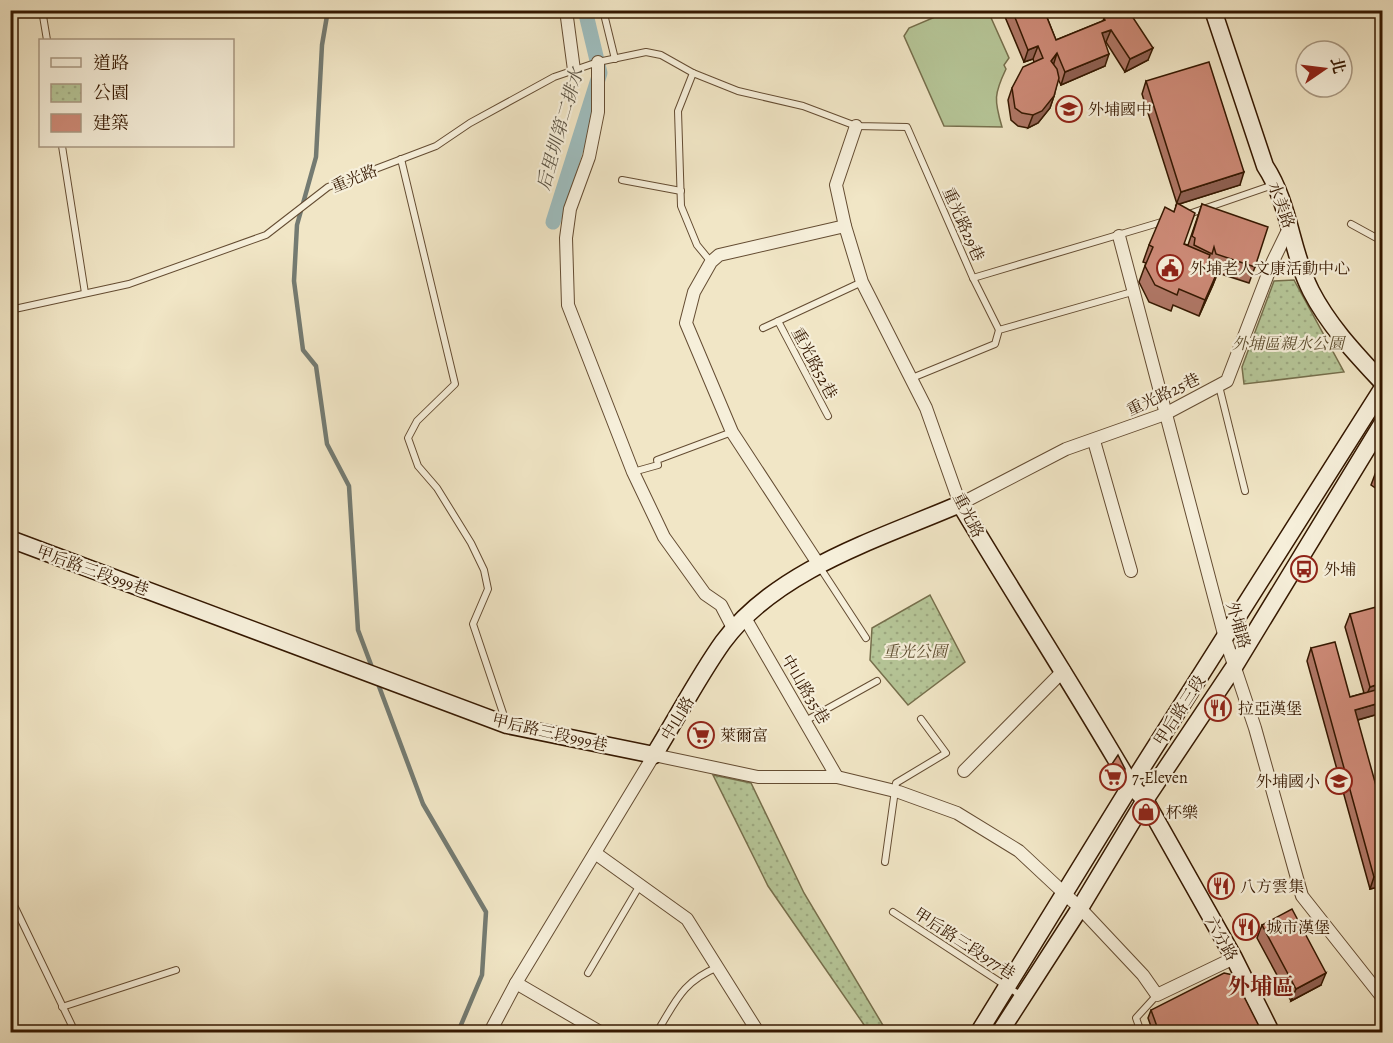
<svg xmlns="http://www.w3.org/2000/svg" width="1393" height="1043" viewBox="0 0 1393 1043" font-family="Alegreya,'Noto Serif TC',serif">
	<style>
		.green { fill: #b6c698; stroke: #766f4c; stroke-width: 1.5 }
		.park { fill: url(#park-dots); stroke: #766f4c; stroke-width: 1.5 }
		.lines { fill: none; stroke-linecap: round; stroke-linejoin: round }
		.stream { stroke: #747b72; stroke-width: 4.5 }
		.canal { stroke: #9ebdbe; stroke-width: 15 }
		.lane-casing { stroke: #644c32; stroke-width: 8 }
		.street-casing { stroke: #644c32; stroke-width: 14 }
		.secondary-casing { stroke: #351801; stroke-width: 19 }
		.lane { stroke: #f6efda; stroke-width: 6 }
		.street { stroke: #f6efda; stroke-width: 12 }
		.secondary { stroke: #f6efda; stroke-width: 16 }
		.wall { fill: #b07766; stroke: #351801; stroke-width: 1.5 }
		.shaded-wall { fill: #906153; stroke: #351801; stroke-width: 1.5 }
		.building { fill: #cd8a77; stroke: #351801; stroke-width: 1.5 }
		.labels { text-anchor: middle; stroke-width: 4.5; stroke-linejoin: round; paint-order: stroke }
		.poi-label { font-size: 16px; fill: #351801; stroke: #f6efda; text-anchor: start }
		.street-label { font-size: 16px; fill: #351801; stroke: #f6efda }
		.park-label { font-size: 16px; font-style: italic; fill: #5c4c2e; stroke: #f6efda }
		.water-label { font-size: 18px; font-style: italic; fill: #5a5243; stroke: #f6efda }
		.district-label { font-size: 22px; font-weight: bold; fill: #7a1f14; stroke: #f6efda }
	</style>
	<defs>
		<pattern id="park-dots" width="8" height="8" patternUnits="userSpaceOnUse" patternTransform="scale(1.5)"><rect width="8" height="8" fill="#b6c698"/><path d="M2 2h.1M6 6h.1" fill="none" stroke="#9da981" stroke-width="1.8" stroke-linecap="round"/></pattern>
	</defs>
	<rect width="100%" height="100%" fill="#f1e6c6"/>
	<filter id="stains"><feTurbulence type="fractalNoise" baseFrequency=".00333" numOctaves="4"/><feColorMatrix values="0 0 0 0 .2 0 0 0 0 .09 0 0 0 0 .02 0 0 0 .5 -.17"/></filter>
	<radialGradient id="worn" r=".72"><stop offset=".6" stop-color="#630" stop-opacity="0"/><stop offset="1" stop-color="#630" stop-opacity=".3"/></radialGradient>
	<path class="green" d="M949,11H988L1009,58L1004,65L1006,69C994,94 994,100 1002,127L944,126L904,36L909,28Z"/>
	<g class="park">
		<polygon points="1294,280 1344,372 1244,384 1242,367 1274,281"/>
		<polygon points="930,595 965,662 908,705 870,660 872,628"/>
		<polygon points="713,775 751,783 804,893 887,1032 869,1032 768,886"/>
	</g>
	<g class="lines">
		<g class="stream">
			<polyline points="328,10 322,45 316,157 297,225 294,281 303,350 316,366 327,444 349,486 358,630 373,670"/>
			<polyline points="377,681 423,804 486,912 482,975 458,1032"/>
		</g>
		<polyline class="canal" points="553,222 600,73 585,10"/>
		<defs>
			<g id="lane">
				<polyline points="42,10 47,40"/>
				<polyline points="603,10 615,59"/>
				<polyline points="693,73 678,111 681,206 697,245 711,262"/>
				<polyline points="62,146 85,293"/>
				<polyline points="401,159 455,384 417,421 408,438 418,466 437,488 471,543 484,570 488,589 473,624 506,722"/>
				<polyline points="622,180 681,191"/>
				<polyline points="1186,215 1273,185"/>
				<polyline points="1351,224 1382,241"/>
				<polyline points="973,278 1165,221"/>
				<polyline points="10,310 129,284 266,235 328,187 436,146 470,123 554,77 598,62 646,52 661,55 693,73 738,91 803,106 856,126 907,127 973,278 999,330"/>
				<polyline points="778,321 828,416"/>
				<polyline points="763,328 862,282"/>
				<polyline points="912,378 995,344 999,330 1132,292"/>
				<polyline points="1219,386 1245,491"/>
				<polyline points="633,472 658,465 657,460 732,432"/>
				<polyline points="819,566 866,638"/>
				<polyline points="807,720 877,681"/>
				<polyline points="885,862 896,783 946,753 921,719"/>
				<polyline points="10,897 75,1032"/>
				<polyline points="893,912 1023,997"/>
				<polyline points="588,973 640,885"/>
				<polyline points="62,1007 176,970"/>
				<path d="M657,1032C676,1001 682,982 718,967"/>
				<polyline points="1141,1032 1136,1018 1157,995"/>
			</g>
			<g id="street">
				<polyline points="566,10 574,70"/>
				<polyline points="598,62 598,112 589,157 570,209 566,238 568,305 633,472 664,537 705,594 721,605 734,630"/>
				<polyline points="856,126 836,185 845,226 862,282 926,408 960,504 1066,449 1165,414 1227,381 1273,261 1290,226"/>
				<polyline points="1119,236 1225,638 1255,728 1302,896 1382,997"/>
				<polyline points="1094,441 1131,571"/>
				<polyline points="819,565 732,432 686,323 694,292 711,262 719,255 845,226"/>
				<polyline points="745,618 837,777"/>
				<polyline points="964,771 1064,670"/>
				<polyline points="595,853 687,919 758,1032"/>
				<polyline points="516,983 600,1032"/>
				<polyline points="490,1032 516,983 654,755 758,777 837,777 899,792 957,813 1019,851 1080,908 1143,975 1157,995 1234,958"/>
			</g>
			<g id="secondary">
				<path d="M1213,10L1265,166C1290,204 1291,252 1311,291C1329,326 1356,354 1382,382"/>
				<path d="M10,539L507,725L654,755C677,718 698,677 723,642C777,569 879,539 960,504C1016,598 1076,690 1131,785L1145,800L1234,958L1271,1032"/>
				<polyline points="979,1032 1131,785 1382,389"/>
				<polyline points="1000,1032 1080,908 1145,800 1234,667 1382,424"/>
			</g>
		</defs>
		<use href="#lane" class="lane-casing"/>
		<use href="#street" class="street-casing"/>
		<use href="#secondary" class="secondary-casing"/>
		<use href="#lane" class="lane"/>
		<use href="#street" class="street"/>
		<use href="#secondary" class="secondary"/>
	</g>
	<g class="wall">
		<polygon points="999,10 1044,10 1056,40 1103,21 1104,18 1148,60 1125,72 1106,42 1105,43 1105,66 1061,85 1058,79 1054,96 1050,108 1038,123 1028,128 1018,126 1011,120 1008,100 1012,88 1034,62 1033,59 1024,62 1005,17"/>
		<polygon points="1146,81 1240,185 1179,204 1184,244 1188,245 1202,204 1255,267 1249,283 1218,273 1199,316 1173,305 1171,311 1149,302 1139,282 1146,263 1143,262 1149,245 1174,212 1177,204 1142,94"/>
		<polygon points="1383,461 1383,493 1371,485 1377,469"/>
		<polygon points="1350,614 1383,616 1383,716 1382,713 1358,720 1383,886 1370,889 1307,661 1311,648 1350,697 1364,693 1345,627"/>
		<polygon points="1110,767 1124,777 1119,789 1105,780"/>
		<polygon points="1382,900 1383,900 1383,931 1377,912"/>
		<polygon points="1262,925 1321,985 1291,1001 1257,938"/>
		<polygon points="1151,1010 1262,1032 1153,1032 1148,1018"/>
	</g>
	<g class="shaded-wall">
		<polygon points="1111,30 1106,42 1097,45 1102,33"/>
		<polygon points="1038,46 1033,59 1024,62 1028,50"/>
		<polygon points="1153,48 1148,60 1125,72 1130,59"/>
		<polygon points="1057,53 1053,66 1051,61"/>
		<polygon points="1109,54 1105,66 1061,85 1065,72"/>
		<polygon points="1054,96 1050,108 1038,123 1028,128 1033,115"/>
		<polygon points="1244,172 1240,185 1176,205 1181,192"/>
		<polygon points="1219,268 1213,285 1199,316 1205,300"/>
		<polygon points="1382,683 1377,696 1365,699 1370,687"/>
		<polygon points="1383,702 1382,713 1350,722 1355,710"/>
		<polygon points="1383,875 1383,886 1370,889 1374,877"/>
		<polygon points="1326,973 1321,985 1291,1001 1296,989"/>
	</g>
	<g class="building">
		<polygon points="1012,10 1044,10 1056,40 1105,20 1104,18 1116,10 1128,10 1153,48 1130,59 1111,30 1102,33 1109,54 1065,72 1057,53 1051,61 1057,69 1059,78 1054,96 1042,111 1033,115 1022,113 1015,108 1012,88 1023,67 1043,58 1038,46 1028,50"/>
		<polygon points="1209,62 1244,172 1181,192 1146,81"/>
		<polygon points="1177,203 1195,213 1184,244 1210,255 1207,263 1219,268 1205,300 1179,289 1177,295 1155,285 1145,266 1153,247 1149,245 1165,207 1174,212"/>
		<polygon points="1202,204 1268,227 1255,267 1216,254 1214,247 1212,254 1194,245 1195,238 1192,236"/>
		<polygon points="1383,461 1383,472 1377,469"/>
		<polygon points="1380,606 1383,616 1383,686 1382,683 1370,687 1350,614"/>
		<polygon points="1335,642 1350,697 1383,688 1383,702 1355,710 1380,800 1383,799 1383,875 1374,877 1311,648"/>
		<polygon points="1118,755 1125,769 1124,777 1110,767"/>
		<polygon points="1292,909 1326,973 1296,989 1262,925"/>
		<polygon points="1224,973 1233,975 1262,1032 1159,1032 1151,1010"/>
	</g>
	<defs>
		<symbol id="school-ring" viewBox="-11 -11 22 22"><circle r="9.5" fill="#f6efda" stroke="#8f2418" stroke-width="1.5"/><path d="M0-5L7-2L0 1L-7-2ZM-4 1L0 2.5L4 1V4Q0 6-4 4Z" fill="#8f2418"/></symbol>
		<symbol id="civic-ring" viewBox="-11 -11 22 22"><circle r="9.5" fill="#f6efda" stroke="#8f2418" stroke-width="1.5"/><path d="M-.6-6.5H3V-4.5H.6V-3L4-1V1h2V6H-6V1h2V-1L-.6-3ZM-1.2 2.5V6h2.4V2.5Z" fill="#8f2418"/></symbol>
		<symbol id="bus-ring" viewBox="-11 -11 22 22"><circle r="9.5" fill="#f6efda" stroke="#8f2418" stroke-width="1.5"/><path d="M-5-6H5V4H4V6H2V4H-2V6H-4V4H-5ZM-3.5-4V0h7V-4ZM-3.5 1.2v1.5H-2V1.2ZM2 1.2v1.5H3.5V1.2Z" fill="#8f2418"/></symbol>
		<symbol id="restaurant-ring" viewBox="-11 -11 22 22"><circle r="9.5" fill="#f6efda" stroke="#8f2418" stroke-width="1.5"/><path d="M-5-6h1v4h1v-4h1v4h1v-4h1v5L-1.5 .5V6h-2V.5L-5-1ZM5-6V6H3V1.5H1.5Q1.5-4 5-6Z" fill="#8f2418"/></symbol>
		<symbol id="supermarket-ring" viewBox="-11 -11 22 22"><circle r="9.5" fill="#f6efda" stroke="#8f2418" stroke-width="1.5"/><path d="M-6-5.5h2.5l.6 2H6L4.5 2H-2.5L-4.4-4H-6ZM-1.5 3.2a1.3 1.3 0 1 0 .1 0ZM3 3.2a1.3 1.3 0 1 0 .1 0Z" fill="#8f2418"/></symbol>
		<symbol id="shop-ring" viewBox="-11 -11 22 22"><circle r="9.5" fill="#f6efda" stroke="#8f2418" stroke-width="1.5"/><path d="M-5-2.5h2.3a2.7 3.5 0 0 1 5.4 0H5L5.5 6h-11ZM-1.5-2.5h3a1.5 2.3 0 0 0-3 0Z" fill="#8f2418"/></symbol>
	</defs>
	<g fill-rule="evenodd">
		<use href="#school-ring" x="1054" y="94" width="30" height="30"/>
		<use href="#civic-ring" x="1155" y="253" width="30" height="30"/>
		<use href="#bus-ring" x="1289" y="554" width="30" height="30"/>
		<use href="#restaurant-ring" x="1203" y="693" width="30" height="30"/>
		<use href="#supermarket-ring" x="686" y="720" width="30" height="30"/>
		<use href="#supermarket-ring" x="1098" y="762" width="30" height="30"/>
		<use href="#school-ring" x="1324" y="766" width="30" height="30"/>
		<use href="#shop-ring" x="1131" y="797" width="30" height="30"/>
		<use href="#restaurant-ring" x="1206" y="871" width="30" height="30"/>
		<use href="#restaurant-ring" x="1231" y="912" width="30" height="30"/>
	</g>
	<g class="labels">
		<g class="poi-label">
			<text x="1088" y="115">外埔國中</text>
			<text x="1190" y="274">外埔老人文康活動中心</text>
			<text x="1324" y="575">外埔</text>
			<text x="1238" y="714">拉亞漢堡</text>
			<text x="720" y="741">萊爾富</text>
			<text x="1132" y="783">7-Eleven</text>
			<text x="1320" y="787" text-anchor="end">外埔國小</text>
			<text x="1166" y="818">杯樂</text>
			<text x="1240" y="892">八方雲集</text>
			<text x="1266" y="933">城市漢堡</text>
		</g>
		<g class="street-label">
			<text transform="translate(354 178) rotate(-22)" y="6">重光路</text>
			<text transform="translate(1282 205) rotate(70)" y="6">水美路</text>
			<text transform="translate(964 224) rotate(66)" y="6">重光路29巷</text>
			<text transform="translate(815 363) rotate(62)" y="6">重光路52巷</text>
			<text transform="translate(1163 394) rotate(-25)" y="6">重光路25巷</text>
			<text transform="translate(969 515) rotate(63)" y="6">重光路</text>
			<text transform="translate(93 570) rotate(20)" y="6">甲后路三段999巷</text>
			<text transform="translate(1239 625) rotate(74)" y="6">外埔路</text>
			<text transform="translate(806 689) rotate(59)" y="6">中山路35巷</text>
			<text transform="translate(1179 710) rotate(-57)" y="6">甲后路三段</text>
			<text transform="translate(677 718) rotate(-59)" y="6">中山路</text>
			<text transform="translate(550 732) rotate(13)" y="6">甲后路三段999巷</text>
			<text transform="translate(1222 938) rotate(61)" y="6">六分路</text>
			<text transform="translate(965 943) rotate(33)" y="6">甲后路三段977巷</text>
		</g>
		<g class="park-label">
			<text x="1288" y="349">外埔區親水公園</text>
			<text x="915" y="657">重光公園</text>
		</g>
		<g class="water-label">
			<text transform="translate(560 129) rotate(-74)" y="6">后里圳第二排水</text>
		</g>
		<g class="district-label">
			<text x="1261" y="994">外埔區</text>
		</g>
	</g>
	<rect width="1393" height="1043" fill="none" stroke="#f1e6c6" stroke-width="36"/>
	<rect x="12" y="12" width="1369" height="1019" fill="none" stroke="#351801" stroke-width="3"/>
	<rect x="18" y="18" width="1357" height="1007" fill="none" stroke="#351801" stroke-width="1.5"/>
	<rect x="39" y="39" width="195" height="108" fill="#f6efda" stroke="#a99983" stroke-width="1.5"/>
	<rect x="51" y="58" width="30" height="9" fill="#f6efda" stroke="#a99983" stroke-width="1.5"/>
	<text x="93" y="69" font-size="18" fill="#351801">道路</text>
	<rect x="51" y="84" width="30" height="18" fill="url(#park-dots)" stroke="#a99983" stroke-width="1.5"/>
	<text x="93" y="99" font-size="18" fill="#351801">公園</text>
	<rect x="51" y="114" width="30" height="18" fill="#cd8a77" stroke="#a99983" stroke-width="1.5"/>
	<text x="93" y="129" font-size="18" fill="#351801">建築</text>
	<g transform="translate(1324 69) rotate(76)"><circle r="28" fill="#f6efda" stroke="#a99983" stroke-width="1.5"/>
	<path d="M0-4.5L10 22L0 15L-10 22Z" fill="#8f2418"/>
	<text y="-9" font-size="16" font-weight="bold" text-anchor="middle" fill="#351801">北</text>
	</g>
	<rect width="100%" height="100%" filter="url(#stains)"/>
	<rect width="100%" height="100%" fill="url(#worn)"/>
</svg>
